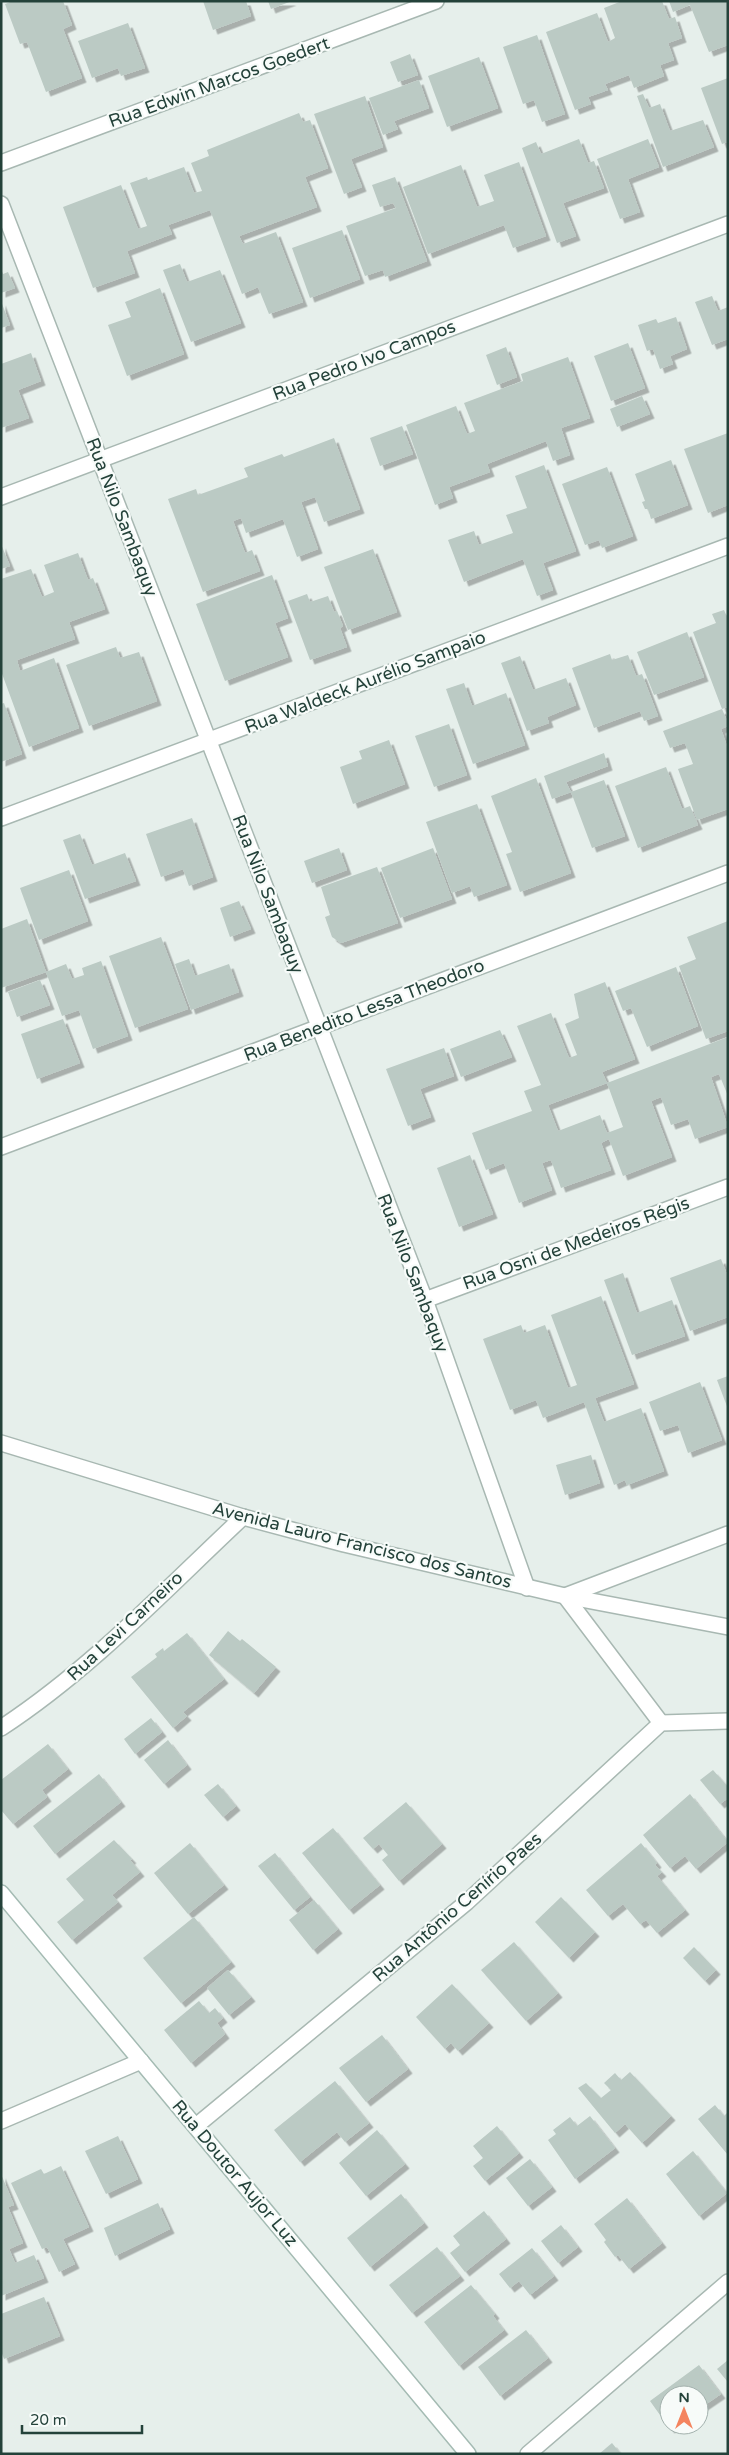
<svg xmlns="http://www.w3.org/2000/svg" width="729" height="2455" viewBox="0 0 729 2455" font-family="'Varela Round',sans-serif">
	<style>
		.building { fill: #bbcac4; filter: url(#shadow) }
		.lines { fill: none; stroke-linecap: round; stroke-linejoin: round }
		.street-casing { stroke: #a8b8b2; stroke-width: 18 }
		.secondary-casing { stroke: #a4bbb3; stroke-width: 18 }
		.street { stroke: #fff; stroke-width: 15 }
		.secondary { stroke: #fff; stroke-width: 15 }
		.labels { text-anchor: middle; stroke-width: 4.5; stroke-linejoin: round; paint-order: stroke }
		.street-label { font-size: 18px; fill: #24423a; stroke: #f7fbf9 }
	</style>
	<defs>
		<filter id="shadow"><feDropShadow dx="4.5" dy="4.5" stdDeviation="0" flood-color="#0004"/></filter>
	</defs>
	<rect width="100%" height="100%" fill="#e6efeb"/>
	<g class="building">
		<polygon points="13,1 63,1 72,25 63,29 82,78 46,92 27,42 20,44 5,4"/>
		<polygon points="203,1 246,1 251,16 213,30"/>
		<polygon points="268,1 292,1 271,9"/>
		<polygon points="622,1 662,1 669,19 675,17 682,38 668,43 674,60 660,65 664,76 634,88 629,75 605,84 608,90 588,97 591,104 575,110 546,32 597,13 608,42 615,38 604,8"/>
		<polygon points="669,1 728,1 728,45 709,52 690,5 673,12"/>
		<polygon points="128,23 145,68 121,76 118,68 92,78 78,41"/>
		<polygon points="537,35 565,114 542,122 534,100 523,104 503,47"/>
		<polygon points="410,54 418,75 398,82 390,62"/>
		<polygon points="479,57 498,108 447,127 428,76"/>
		<polygon points="728,78 728,142 722,144 701,88"/>
		<polygon points="419,80 429,108 394,121 398,129 383,135 369,98"/>
		<polygon points="643,94 649,108 660,104 670,131 703,120 714,147 663,167 637,96"/>
		<polygon points="365,96 383,147 351,159 362,187 344,194 314,114"/>
		<polygon points="299,113 303,122 310,120 328,168 305,177 317,207 239,236 243,244 276,232 303,302 269,314 258,287 242,294 210,210 168,225 172,234 127,251 135,273 93,288 63,207 121,185 138,229 147,226 130,183 147,177 148,180 184,167 194,193 202,191 191,163 209,156 207,150"/>
		<polygon points="579,139 588,163 594,161 604,188 563,203 576,236 557,243 522,148 536,142 541,154"/>
		<polygon points="648,139 659,167 628,179 640,212 620,219 597,159"/>
		<polygon points="519,162 546,236 513,248 504,225 428,254 403,187 461,165 477,207 494,201 484,175"/>
		<polygon points="395,177 427,261 385,277 383,270 365,276 346,226 396,208 393,203 380,207 372,185"/>
		<polygon points="342,230 360,279 310,298 292,248"/>
		<polygon points="180,264 187,282 220,270 241,323 191,342 163,270"/>
		<polygon points="1,269 3,274 8,272 15,288 1,293"/>
		<polygon points="160,288 184,354 127,376 108,325 131,317 125,302"/>
		<polygon points="712,296 718,311 728,307 728,339 712,345 695,302"/>
		<polygon points="1,301 10,325 1,328"/>
		<polygon points="676,317 687,349 670,356 673,364 660,369 653,349 647,351 638,325 656,319 658,323"/>
		<polygon points="628,343 645,388 611,401 594,356"/>
		<polygon points="506,347 517,377 497,385 486,355"/>
		<polygon points="31,353 41,381 18,390 29,418 1,428 1,364"/>
		<polygon points="568,357 590,418 561,428 570,455 553,461 546,441 487,464 490,472 449,487 453,498 435,505 406,425 456,406 467,434 475,431 464,403 523,381 521,374"/>
		<polygon points="642,396 650,414 617,427 610,409"/>
		<polygon points="402,426 413,454 380,466 370,438"/>
		<polygon points="728,433 728,505 708,513 684,449"/>
		<polygon points="334,438 360,509 324,522 315,497 301,502 318,549 297,557 283,519 246,533 241,518 233,521 245,553 252,550 260,571 203,592 168,499 196,489 198,495 248,477 244,468 282,454 284,457"/>
		<polygon points="671,460 688,505 651,519 648,509 645,509 642,502 645,501 635,474"/>
		<polygon points="544,465 576,551 543,563 553,590 537,596 523,559 464,582 448,540 474,531 479,545 513,533 506,515 527,508 515,476"/>
		<polygon points="607,467 633,536 602,548 599,540 585,545 562,484"/>
		<polygon points="1,544 10,566 1,569"/>
		<polygon points="373,549 397,612 348,630 324,567"/>
		<polygon points="78,553 88,580 93,578 105,609 69,622 75,639 17,660 20,671 54,658 79,728 29,747 1,671 1,579 31,569 42,597 54,592 44,565"/>
		<polygon points="272,575 288,618 275,623 288,657 225,681 196,604"/>
		<polygon points="307,594 310,602 328,596 334,612 337,611 343,626 340,628 347,647 310,660 288,601"/>
		<polygon points="724,610 728,619 728,707 722,709 693,632 716,623 712,614"/>
		<polygon points="687,632 704,677 654,695 637,652"/>
		<polygon points="116,647 120,658 139,652 157,701 89,726 66,665"/>
		<polygon points="610,654 612,660 628,655 636,676 642,674 658,716 644,721 640,711 594,728 572,668"/>
		<polygon points="520,656 533,690 566,678 576,705 547,717 549,723 527,731 501,663"/>
		<polygon points="464,683 472,706 506,693 525,745 473,764 446,689"/>
		<polygon points="4,703 22,754 1,762 1,704"/>
		<polygon points="722,709 728,723 728,726 721,729 728,749 728,809 697,820 678,769 693,764 685,743 670,748 663,731"/>
		<polygon points="449,724 467,775 434,787 415,736"/>
		<polygon points="389,740 405,784 353,804 340,767 362,759 359,751"/>
		<polygon points="604,753 608,766 566,782 571,792 552,799 544,776"/>
		<polygon points="666,767 682,809 690,806 698,825 638,848 615,786"/>
		<polygon points="536,778 571,873 520,892 506,854 512,852 491,796"/>
		<polygon points="604,780 625,836 592,848 571,792"/>
		<polygon points="477,804 507,885 474,897 470,886 452,893 426,822"/>
		<polygon points="192,818 213,877 189,886 183,869 161,877 146,834"/>
		<polygon points="80,834 92,865 125,853 136,881 85,899 63,840"/>
		<polygon points="339,848 347,870 312,883 304,861"/>
		<polygon points="433,848 452,899 400,918 381,868"/>
		<polygon points="377,867 398,923 341,943 332,937 325,917 330,915 321,887"/>
		<polygon points="69,870 88,921 39,940 20,888"/>
		<polygon points="239,901 251,929 230,937 220,908"/>
		<polygon points="27,919 46,972 1,988 1,929"/>
		<polygon points="728,921 728,1031 706,1039 679,966 696,959 687,937"/>
		<polygon points="161,937 188,1009 135,1028 109,956"/>
		<polygon points="189,959 195,976 229,964 239,992 191,1010 175,964"/>
		<polygon points="101,961 128,1036 93,1049 79,1010 62,1016 46,972 66,964 72,979 84,975 82,968"/>
		<polygon points="676,967 698,1026 647,1047 631,1008 623,1011 615,991"/>
		<polygon points="40,980 50,1005 17,1017 8,992"/>
		<polygon points="605,982 635,1059 602,1072 607,1083 548,1105 558,1131 600,1115 607,1133 623,1127 607,1083 728,1037 728,1096 719,1074 711,1077 728,1127 695,1139 688,1119 671,1125 661,1097 651,1101 672,1157 623,1176 609,1139 601,1143 611,1170 561,1188 551,1160 542,1163 552,1190 519,1203 504,1163 486,1170 472,1133 532,1111 524,1091 541,1085 517,1026 551,1013 569,1058 577,1055 565,1024 579,1018 574,994"/>
		<polygon points="63,1019 80,1063 37,1079 21,1034"/>
		<polygon points="500,1030 512,1057 461,1077 450,1049"/>
		<polygon points="444,1048 454,1076 420,1089 431,1117 408,1126 386,1069"/>
		<polygon points="470,1155 493,1214 459,1227 437,1168"/>
		<polygon points="721,1259 728,1277 728,1317 690,1331 670,1278"/>
		<polygon points="623,1273 637,1313 672,1300 685,1336 632,1355 604,1280"/>
		<polygon points="601,1296 634,1384 595,1398 604,1422 641,1408 664,1471 627,1485 625,1480 614,1485 584,1402 543,1418 536,1400 510,1410 483,1339 521,1325 524,1333 545,1325 568,1388 577,1385 551,1315"/>
		<polygon points="728,1376 728,1409 717,1380"/>
		<polygon points="700,1382 722,1440 688,1453 678,1425 660,1431 649,1402"/>
		<polygon points="591,1455 600,1483 565,1495 556,1465"/>
		<polygon points="228,1631 240,1641 242,1639 276,1667 254,1693 209,1655"/>
		<polygon points="187,1633 224,1679 183,1712 187,1716 173,1728 131,1677 157,1657 155,1654 163,1648 164,1651"/>
		<polygon points="151,1718 162,1732 135,1754 124,1739"/>
		<polygon points="168,1740 187,1765 164,1784 144,1760"/>
		<polygon points="48,1744 68,1769 42,1790 47,1797 13,1824 1,1810 1,1780"/>
		<polygon points="713,1770 728,1787 728,1798 720,1804 700,1780"/>
		<polygon points="99,1774 121,1802 55,1854 33,1826"/>
		<polygon points="218,1784 236,1806 223,1817 204,1795"/>
		<polygon points="690,1794 728,1842 696,1869 685,1856 670,1868 643,1835"/>
		<polygon points="406,1802 442,1844 399,1881 382,1860 388,1855 379,1844 373,1849 363,1838"/>
		<polygon points="333,1828 380,1885 349,1910 302,1853"/>
		<polygon points="114,1840 132,1859 130,1860 140,1872 112,1895 118,1902 72,1940 57,1922 84,1900 66,1879"/>
		<polygon points="190,1843 224,1885 188,1914 154,1873"/>
		<polygon points="641,1843 657,1863 655,1865 662,1872 657,1876 685,1910 657,1933 646,1920 640,1924 623,1904 608,1916 586,1890"/>
		<polygon points="275,1853 310,1897 294,1910 258,1866"/>
		<polygon points="561,1897 595,1932 569,1958 535,1922"/>
		<polygon points="314,1900 338,1929 313,1950 289,1920"/>
		<polygon points="194,1917 231,1962 181,2003 143,1958"/>
		<polygon points="514,1942 558,1993 526,2021 481,1970"/>
		<polygon points="694,1947 716,1970 705,1981 683,1958"/>
		<polygon points="228,1970 251,1997 229,2015 207,1988"/>
		<polygon points="452,1984 489,2023 458,2051 451,2043 445,2049 416,2017"/>
		<polygon points="199,2001 209,2013 215,2008 223,2018 217,2023 225,2034 191,2063 164,2030"/>
		<polygon points="382,2035 408,2069 366,2102 339,2068"/>
		<polygon points="630,2072 671,2116 642,2143 625,2124 615,2133 578,2088 586,2083 601,2098 611,2090 604,2083 615,2073 621,2080"/>
		<polygon points="335,2081 369,2123 345,2142 337,2132 300,2162 274,2130"/>
		<polygon points="715,2105 724,2116 728,2112 728,2155 698,2119"/>
		<polygon points="590,2116 615,2148 575,2179 548,2140 556,2134 553,2130 570,2117 577,2126"/>
		<polygon points="497,2126 519,2153 485,2181 473,2166 483,2158 473,2146"/>
		<polygon points="377,2130 405,2164 366,2196 339,2163"/>
		<polygon points="118,2136 138,2179 106,2194 85,2151"/>
		<polygon points="693,2151 727,2193 699,2216 666,2174"/>
		<polygon points="530,2159 552,2187 528,2206 506,2178"/>
		<polygon points="61,2166 89,2227 63,2239 75,2264 59,2272 47,2247 42,2249 11,2183 41,2169 44,2174"/>
		<polygon points="1,2174 14,2205 8,2207 23,2243 9,2249 15,2263 34,2255 44,2278 1,2296"/>
		<polygon points="401,2194 424,2223 370,2267 347,2238"/>
		<polygon points="627,2198 662,2243 629,2269 618,2255 615,2257 604,2242 606,2240 594,2224"/>
		<polygon points="158,2203 170,2229 115,2256 104,2228"/>
		<polygon points="484,2211 506,2239 465,2272 450,2253 460,2245 453,2236"/>
		<polygon points="561,2225 578,2247 558,2263 541,2241"/>
		<polygon points="437,2247 460,2276 412,2313 389,2285"/>
		<polygon points="532,2248 554,2276 530,2295 519,2281 510,2288 499,2274"/>
		<polygon points="471,2285 495,2314 493,2316 504,2330 459,2366 424,2322"/>
		<polygon points="44,2297 60,2336 4,2359 1,2351 1,2314"/>
		<polygon points="526,2330 548,2358 500,2396 478,2367"/>
		<polygon points="728,2360 728,2382 717,2369"/>
		<polygon points="699,2365 721,2394 699,2409 699,2395 669,2395 669,2425 676,2425 670,2429 650,2401"/>
		<polygon points="612,2443 621,2454 599,2454"/>
	</g>
	<g class="lines">
		<defs>
			<g id="street">
				<polyline points="1,163 436,1"/>
				<polyline points="1,204 425,1300 527,1588"/>
				<polyline points="1,497 728,224"/>
				<polyline points="1,818 728,546"/>
				<polyline points="1,1147 728,873"/>
				<polyline points="425,1300 728,1187"/>
				<polyline points="1,1443 243,1517 344,1544 565,1596 728,1627"/>
				<polyline points="661,1723 565,1596 728,1534"/>
				<path d="M1,1728C91,1669 165,1590 243,1517"/>
				<polyline points="1,2121 141,2061"/>
				<polyline points="196,2126 467,1902 661,1723 728,1721"/>
				<polyline points="528,2454 728,2282"/>
			</g>
			<polyline id="secondary" points="1,1893 468,2454"/>
		</defs>
		<use href="#street" class="street-casing"/>
		<use href="#secondary" class="secondary-casing"/>
		<use href="#street" class="street"/>
		<use href="#secondary" class="secondary"/>
	</g>
	<g class="labels">
		<g class="street-label">
			<text transform="translate(219 82) rotate(-20)" y="6">Rua Edwin Marcos Goedert</text>
			<text transform="translate(364 360) rotate(-21)" y="6">Rua Pedro Ivo Campos</text>
			<text transform="translate(122 517) rotate(69)" y="6">Rua Nilo Sambaquy</text>
			<text transform="translate(365 682) rotate(-21)" y="6">Rua Waldeck Aurélio Sampaio</text>
			<text transform="translate(268 894) rotate(69)" y="6">Rua Nilo Sambaquy</text>
			<text transform="translate(364 1010) rotate(-21)" y="6">Rua Benedito Lessa Theodoro</text>
			<text transform="translate(576 1243) rotate(-20)" y="6">Rua Osni de Medeiros Régis</text>
			<text transform="translate(413 1273) rotate(69)" y="6">Rua Nilo Sambaquy</text>
			<text transform="translate(362 1545) rotate(14)" y="6">Avenida Lauro Francisco dos Santos</text>
			<text transform="translate(125 1626) rotate(-43)" y="6">Rua Levi Carneiro</text>
			<text transform="translate(457 1907) rotate(-41)" y="6">Rua Antônio Cenírio Paes</text>
			<text transform="translate(235 2173) rotate(50)" y="6">Rua Doutor Aujor Luz</text>
		</g>
	</g>
	<rect width="729" height="2455" fill="none" stroke="#24423a" stroke-width="5"/>
	<g transform="translate(684 2410)"><circle r="24" fill="#f7fbf9" stroke="#a3b1ad"/>
	<path d="M0-4L9 19L0 12L-9 19Z" fill="#f4845f"/>
	<text y="-8" font-size="14" font-weight="bold" text-anchor="middle" fill="#24423a">N</text>
	</g>
	<path d="M22 2425v8h120v-8" fill="none" stroke="#24423a" stroke-width="2.5"/>
	<text x="30" y="2425" font-size="15" fill="#24423a" stroke="#f7fbf9" stroke-width="4" paint-order="stroke">20 m</text>
</svg>
